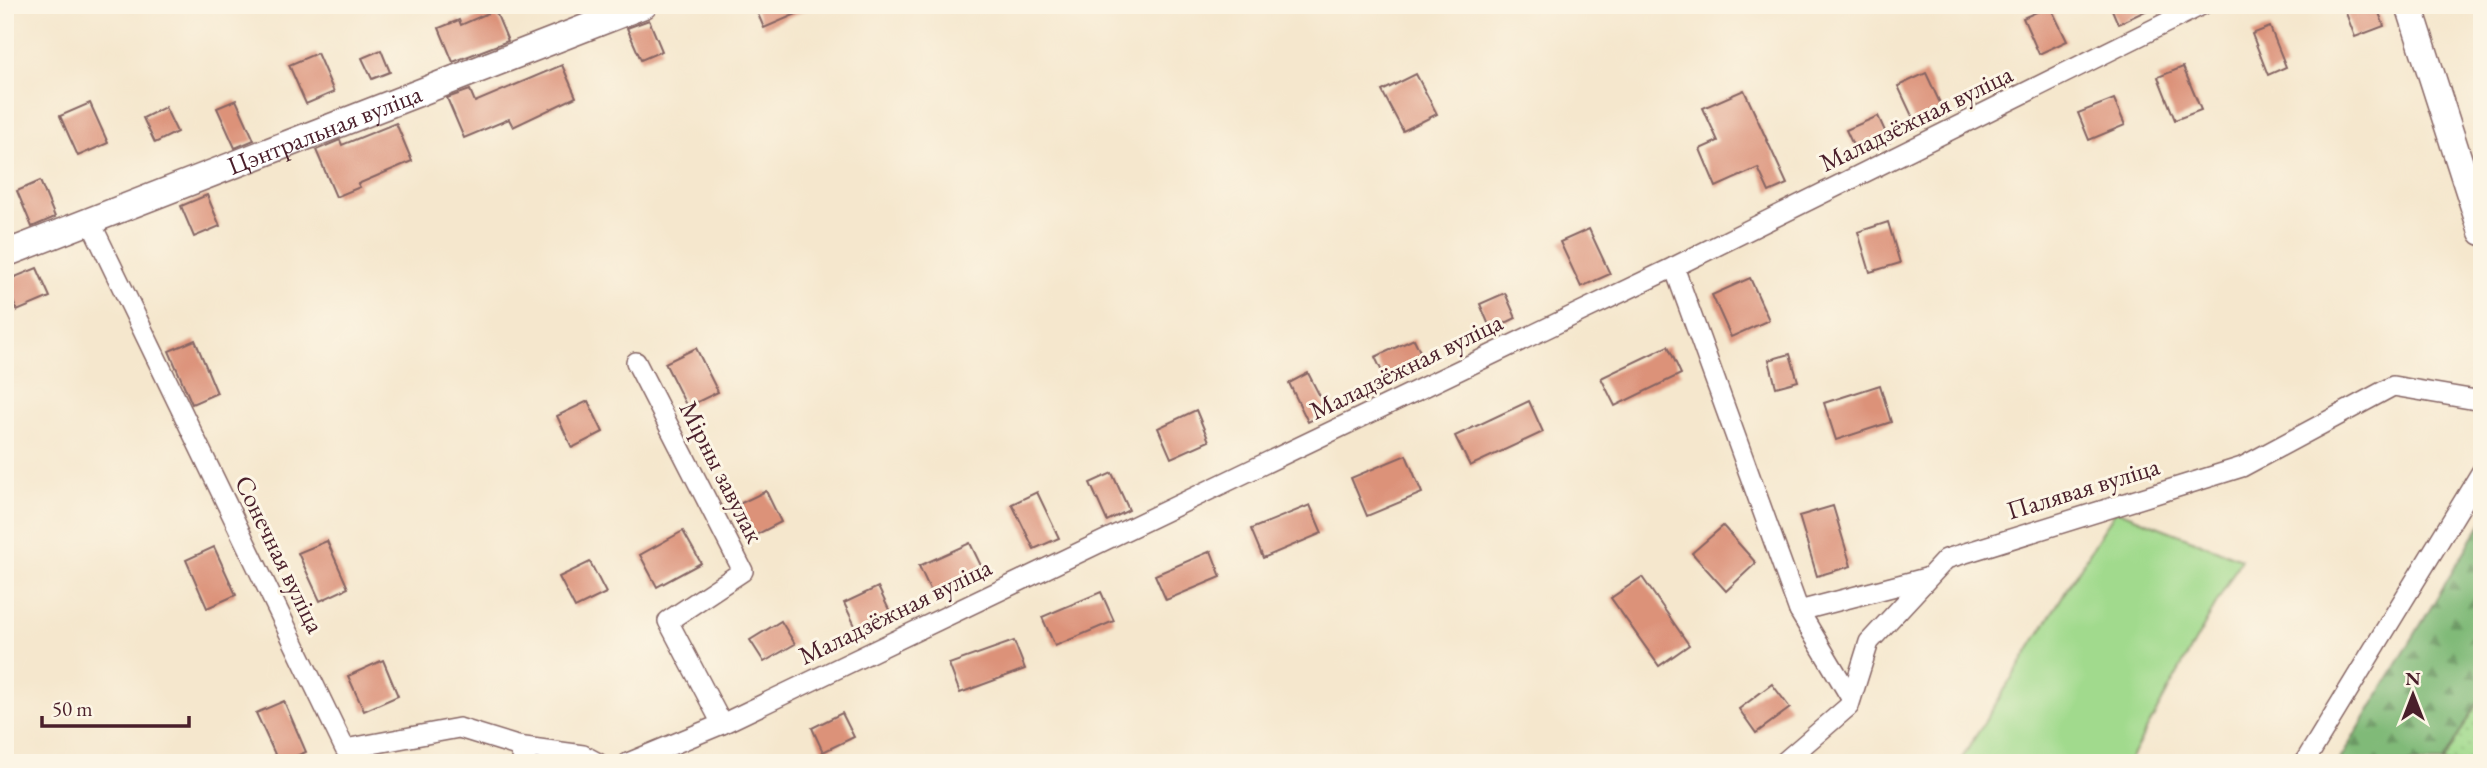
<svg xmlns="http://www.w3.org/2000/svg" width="2487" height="768" viewBox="0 0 2487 768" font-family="'EB Garamond',serif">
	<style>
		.grass { fill: url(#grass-dots); stroke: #767c5c; stroke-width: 2 }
		.forest { fill: url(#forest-firs); stroke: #656c52; stroke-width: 2 }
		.garden { fill: #a1da8d; stroke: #767c5c; stroke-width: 2 }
		.building { fill: #dc9279 }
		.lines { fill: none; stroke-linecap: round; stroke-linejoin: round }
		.street-casing { stroke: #866564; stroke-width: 22 }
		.secondary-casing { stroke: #866564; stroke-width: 29 }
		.street { stroke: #fff; stroke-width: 19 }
		.secondary { stroke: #fff; stroke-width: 26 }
		.labels { text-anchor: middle; stroke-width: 6; stroke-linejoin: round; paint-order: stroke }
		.street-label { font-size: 26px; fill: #4a1f2b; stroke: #fcf5e5 }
	</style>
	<defs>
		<pattern id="grass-dots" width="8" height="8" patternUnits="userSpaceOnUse" patternTransform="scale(1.75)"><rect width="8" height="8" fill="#a1da8d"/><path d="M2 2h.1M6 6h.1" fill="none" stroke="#8cbb7a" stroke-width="1.8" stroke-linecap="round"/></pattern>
		<pattern id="forest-firs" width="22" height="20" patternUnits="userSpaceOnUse" patternTransform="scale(1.75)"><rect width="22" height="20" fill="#80ba78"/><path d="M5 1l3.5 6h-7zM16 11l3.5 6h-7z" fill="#6b9763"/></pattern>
	</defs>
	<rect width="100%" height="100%" fill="#fcf5e5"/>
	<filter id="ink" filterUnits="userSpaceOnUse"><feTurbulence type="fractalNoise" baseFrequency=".0143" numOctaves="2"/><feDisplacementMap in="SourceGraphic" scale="14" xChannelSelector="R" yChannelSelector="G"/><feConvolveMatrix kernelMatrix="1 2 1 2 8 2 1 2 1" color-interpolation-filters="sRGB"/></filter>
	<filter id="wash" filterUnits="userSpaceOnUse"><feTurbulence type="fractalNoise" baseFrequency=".00686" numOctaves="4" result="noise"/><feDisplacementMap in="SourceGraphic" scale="28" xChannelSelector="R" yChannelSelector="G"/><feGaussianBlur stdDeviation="1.57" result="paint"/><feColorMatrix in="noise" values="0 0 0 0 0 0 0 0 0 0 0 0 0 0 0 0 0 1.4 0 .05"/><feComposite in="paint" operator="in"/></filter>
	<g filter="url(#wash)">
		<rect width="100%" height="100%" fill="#f5e7cd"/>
		<polygon class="grass" points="2482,696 2482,763 2442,763"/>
		<polygon class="forest" points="2482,522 2482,696 2442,763 2338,763"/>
		<polygon class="garden" points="2116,510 2241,559 2128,763 1959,763"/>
		<g id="blocks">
			<g class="building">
				<polygon points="754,5 817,5 764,28"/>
				<polygon points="2110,5 2158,5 2118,24"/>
				<polygon points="2343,5 2376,5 2384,26 2355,37"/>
				<polygon points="2050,6 2067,41 2039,54 2023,18"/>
				<polygon points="495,10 508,41 453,62 439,28 459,20 461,25"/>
				<polygon points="649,20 662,51 641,60 627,28"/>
				<polygon points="2270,27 2286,67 2268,75 2252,34"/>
				<polygon points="381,50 390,72 372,79 362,58"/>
				<polygon points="317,53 334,92 306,104 289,65"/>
				<polygon points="562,65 576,97 513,127 509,119 464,138 447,98 470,90 475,102"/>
				<polygon points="2183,67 2201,110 2175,120 2158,77"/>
				<polygon points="1926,73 1946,116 1918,129 1898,86"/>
				<polygon points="1416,74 1437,114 1403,131 1382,91"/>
				<polygon points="1744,90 1787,184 1769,192 1758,168 1716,187 1700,149 1718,141 1703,108"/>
				<polygon points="2114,99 2125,125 2089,140 2078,113"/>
				<polygon points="236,100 254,140 235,148 217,108"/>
				<polygon points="90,103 108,143 78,156 60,116"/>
				<polygon points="165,107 177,132 155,143 143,118"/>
				<polygon points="1878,116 1890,142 1858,156 1846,130"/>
				<polygon points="396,123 412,161 358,184 360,187 336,197 316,150 340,140 342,145"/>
				<polygon points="40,181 55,217 32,227 17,191"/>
				<polygon points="207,195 220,226 194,237 181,206"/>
				<polygon points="1888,222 1900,263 1870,272 1858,232"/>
				<polygon points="1589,229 1610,274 1581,287 1560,242"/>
				<polygon points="37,268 50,297 17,311 5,281"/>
				<polygon points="1750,278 1769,320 1731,337 1712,295"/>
				<polygon points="1505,293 1516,318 1491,330 1480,304"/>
				<polygon points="1414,339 1425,362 1386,380 1375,357"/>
				<polygon points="195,340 217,393 192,404 169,351"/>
				<polygon points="1668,346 1681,374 1615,406 1601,378"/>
				<polygon points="696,348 718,392 687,407 665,363"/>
				<polygon points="1790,354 1798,381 1776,387 1769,360"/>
				<polygon points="1308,373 1328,412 1308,422 1289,383"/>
				<polygon points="1880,385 1891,422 1836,440 1824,403"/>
				<polygon points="588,401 603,432 572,448 557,416"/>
				<polygon points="1529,401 1543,432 1470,466 1455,436"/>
				<polygon points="1196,410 1209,441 1171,458 1158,428"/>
				<polygon points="1406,455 1422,493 1367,516 1351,478"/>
				<polygon points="1112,473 1129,510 1107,521 1090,483"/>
				<polygon points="766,491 781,522 750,538 735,506"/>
				<polygon points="1037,492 1059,538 1034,549 1012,504"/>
				<polygon points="1310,505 1322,533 1263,558 1251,529"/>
				<polygon points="1833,506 1851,566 1817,576 1799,516"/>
				<polygon points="1723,526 1756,563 1726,591 1692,553"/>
				<polygon points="683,531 701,563 657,587 640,555"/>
				<polygon points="327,541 348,588 320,601 298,553"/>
				<polygon points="970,543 985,574 934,598 919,566"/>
				<polygon points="214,547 236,595 207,608 186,560"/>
				<polygon points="1211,551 1221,577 1166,600 1155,575"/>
				<polygon points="590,562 606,593 575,608 559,577"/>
				<polygon points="1642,577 1689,645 1659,666 1611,598"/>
				<polygon points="878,587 892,616 858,632 844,603"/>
				<polygon points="1101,592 1114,621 1055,646 1042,617"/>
				<polygon points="781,621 795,644 764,662 750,640"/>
				<polygon points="1014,641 1025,669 960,693 949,664"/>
				<polygon points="383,660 398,696 364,711 348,676"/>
				<polygon points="1772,684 1790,708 1756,733 1739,709"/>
				<polygon points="284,701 306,752 279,763 256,713"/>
				<polygon points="842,713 854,737 823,752 812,728"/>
			</g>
		</g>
	</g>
	<g filter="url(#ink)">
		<use href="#blocks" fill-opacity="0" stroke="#866564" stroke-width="2"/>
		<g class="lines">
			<defs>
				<g id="street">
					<polyline points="90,221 345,749 459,728 517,746 527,763"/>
					<polyline points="1674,267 1799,611 1926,578"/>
					<polyline points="636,362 743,571 668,621 722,724"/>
					<polyline points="1799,611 1851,698"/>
					<polyline points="517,746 583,755 598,763"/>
					<polyline points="628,763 722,724 1674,267 2202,5"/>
					<polyline points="1783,763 1849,706 1869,642 1946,559 2242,467 2393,386 2482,401"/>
					<polyline points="2304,763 2482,471"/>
				</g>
				<g id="secondary">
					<polyline points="2409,5 2482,232"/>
					<path id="s1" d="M5,254L644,5"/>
				</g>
			</defs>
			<use href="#street" class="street-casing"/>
			<use href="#secondary" class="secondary-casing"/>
			<use href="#street" class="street"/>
			<use href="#secondary" class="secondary"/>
		</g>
	</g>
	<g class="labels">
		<g class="street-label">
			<text transform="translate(1916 118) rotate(-26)" y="9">Маладзёжная вуліца</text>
			<text dy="9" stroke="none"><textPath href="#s1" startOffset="343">Цэнтральная вуліца</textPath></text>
			<text transform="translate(1406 366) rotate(-26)" y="9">Маладзёжная вуліца</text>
			<text transform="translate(722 472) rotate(63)" y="9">Мірны завулак</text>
			<text transform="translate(2083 488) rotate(-17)" y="9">Палявая вуліца</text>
			<text transform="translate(280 554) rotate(64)" y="9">Сонечная вуліца</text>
			<text transform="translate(895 611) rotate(-26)" y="9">Маладзёжная вуліца</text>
		</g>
	</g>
	<rect width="2487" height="768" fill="none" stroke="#fcf5e5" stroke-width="28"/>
	<g transform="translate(2413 695)" stroke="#fcf5e5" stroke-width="5" paint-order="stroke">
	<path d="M0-5L12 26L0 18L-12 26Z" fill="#4a1f2b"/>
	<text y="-10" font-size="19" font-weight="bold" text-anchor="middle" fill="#4a1f2b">N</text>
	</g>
	<path d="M42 716v10h147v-10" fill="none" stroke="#4a1f2b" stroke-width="3.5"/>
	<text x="52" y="716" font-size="21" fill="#4a1f2b" stroke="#fcf5e5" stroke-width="5" paint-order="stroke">50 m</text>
</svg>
